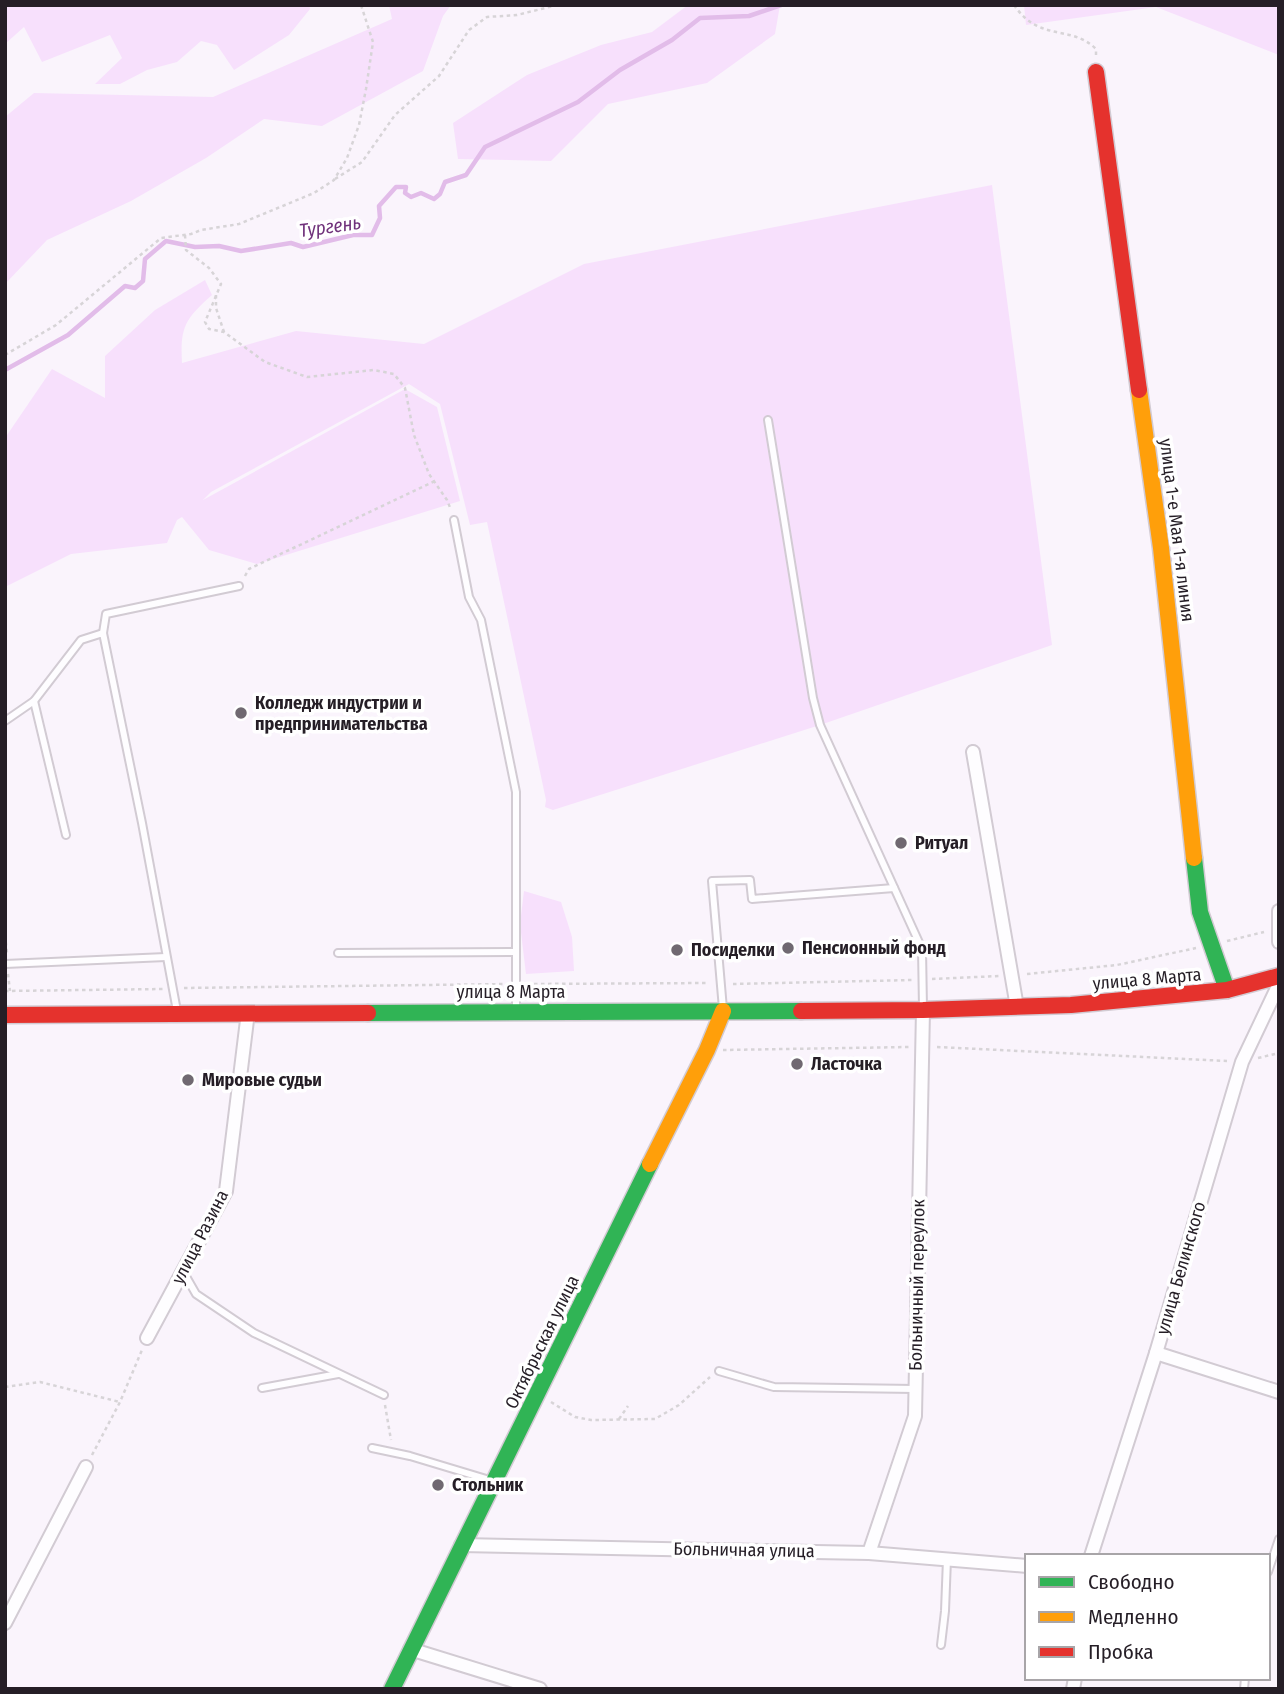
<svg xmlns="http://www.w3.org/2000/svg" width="1284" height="1694" viewBox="0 0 1284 1694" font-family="'Fira Sans Condensed',sans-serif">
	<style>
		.green { fill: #f7e0fc }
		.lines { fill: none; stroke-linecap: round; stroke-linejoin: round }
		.stream { stroke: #e2bce9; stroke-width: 4.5 }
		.lane-casing { stroke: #d2cbd3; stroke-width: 10 }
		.street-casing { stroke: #d2cbd3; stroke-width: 16 }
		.fast-casing { stroke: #d2cbd3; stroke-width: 19 }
		.slow-casing { stroke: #d2cbd3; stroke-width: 19 }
		.jam-casing { stroke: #d2cbd3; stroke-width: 19 }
		.path { stroke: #d7d4d7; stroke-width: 2.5; stroke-dasharray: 3.5 3.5; stroke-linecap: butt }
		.lane { stroke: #fefdff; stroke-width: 6 }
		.street { stroke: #fefdff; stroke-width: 12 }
		.fast { stroke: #30b455; stroke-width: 16 }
		.slow { stroke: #ff9f0a; stroke-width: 16 }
		.jam { stroke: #e5322d; stroke-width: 16 }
		.poi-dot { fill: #706971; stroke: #fff; stroke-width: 2.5 }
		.labels { text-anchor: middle; stroke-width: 7; stroke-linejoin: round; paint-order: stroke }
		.street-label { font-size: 18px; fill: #251e26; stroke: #fff }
		.poi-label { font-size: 18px; font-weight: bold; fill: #251e26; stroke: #fff; text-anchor: start }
		.water-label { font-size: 19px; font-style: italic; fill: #70327b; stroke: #fff }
	</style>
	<rect width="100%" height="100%" fill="#faf4fc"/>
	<g class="green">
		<polygon points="5,5 309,5 310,9 289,35 234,70 217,45 201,41 177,62 147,70 120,84 95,84 122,58 110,35 42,62 24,27 5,44"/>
		<polygon points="389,5 451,5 443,16 423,71 322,126 264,119 206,158 131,201 47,240 5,284 5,117 34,93 213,97 392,19"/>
		<polygon points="688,5 780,5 775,34 707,83 608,104 551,161 458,159 453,123 527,75 601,45 652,32"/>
		<polygon points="1024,5 1279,5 1279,55 1156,7 1026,25"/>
		<path d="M992,185L1052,645L820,725L553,810L545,807L546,800L487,522L470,525L440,404L409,384L211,492L203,500L405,389L437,407L460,501L257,564L209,550L182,517L177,520L167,543L71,554L5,587V438L52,369L105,398V356L155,310L205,280L212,295C185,319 180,327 182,363L296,331L424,344L584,264Z"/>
		<polygon points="524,891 561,902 572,937 574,971 526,974 520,924"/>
	</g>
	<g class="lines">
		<polyline class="stream" points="5,370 68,335 125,286 135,288 143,281 145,259 166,241 195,247 219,246 241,251 291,243 303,247 353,235 372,235 380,218 379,206 396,187 406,187 405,193 411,197 421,193 434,199 440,194 445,182 466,175 485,147 578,102 620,70 672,40 700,18 749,16 781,5"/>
		<defs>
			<g id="lane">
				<polyline points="768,420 813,698 820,725 922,949 923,1008"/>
				<polyline points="454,520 469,597 481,620 516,792 516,1009"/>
				<polyline points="103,633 106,614 239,586"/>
				<polyline points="34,701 66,835"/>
				<polyline points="5,721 34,701 81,640 103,633 142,823 177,1011"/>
				<polyline points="338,953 516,952"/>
				<polyline points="5,964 166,957"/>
				<polyline points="723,1009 712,881 750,880 752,899 894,888"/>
				<polyline points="184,1273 196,1294 254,1333 384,1395"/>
				<polyline points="719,1371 774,1387 915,1389"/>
				<polyline points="262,1388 338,1374"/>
				<polyline points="372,1448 410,1456 493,1481"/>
				<polyline points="1268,1572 1279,1539"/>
				<polyline points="941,1645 945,1611 947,1559"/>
				<polyline points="1244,1689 1245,1678"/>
			</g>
			<g id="street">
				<polyline points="973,752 1017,1007"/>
				<polyline points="1279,911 1279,942"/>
				<polyline points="147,1338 226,1191 248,1012"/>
				<polyline points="1156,1353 1279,1392"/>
				<polyline points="461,1545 869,1553 1027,1566"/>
				<polyline points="869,1553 915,1416 923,1010"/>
				<polyline points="1091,1556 1156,1353 1242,1062 1279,984"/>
				<polyline points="5,1623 86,1467"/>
				<polyline points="410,1649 540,1689"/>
				<polyline points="1073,1689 1075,1678"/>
			</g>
			<g id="fast">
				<polyline points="1194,858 1200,912 1227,990"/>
				<polyline points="368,1013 801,1011"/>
				<polyline points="392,1689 650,1164"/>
			</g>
			<g id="slow">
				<polyline points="1139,390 1161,548 1194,858"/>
				<polyline points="650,1164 707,1050 723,1011"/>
			</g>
			<g id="jam">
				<polyline points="1096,72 1139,390"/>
				<polyline points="801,1011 923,1010 1071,1005 1227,990 1279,976"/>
				<polyline points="5,1015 368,1013"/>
			</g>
		</defs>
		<use href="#lane" class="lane-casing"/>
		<use href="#street" class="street-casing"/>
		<use href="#fast" class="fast-casing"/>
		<use href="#slow" class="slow-casing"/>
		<use href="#jam" class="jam-casing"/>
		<g class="path">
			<path d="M1014,5C1040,43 1071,24 1096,49V57"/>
			<polyline points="335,179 362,162 395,115 439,76 469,30 487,17 517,15 557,5"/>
			<polyline points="185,235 186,250 209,268 221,284 205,322 209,329 224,332 265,362 307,377 374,370 394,374 405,388 414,435 429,474 447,500 451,510"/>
			<polyline points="216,295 216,308 224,332"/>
			<polyline points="5,355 56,325 161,238 191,234 201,230 239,224 314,193 334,180 347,158 359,125 366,89 373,42 361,5"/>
			<polyline points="245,576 249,569 435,481"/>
			<polyline points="5,935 7,953"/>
			<polyline points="1227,941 1264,932"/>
			<polyline points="8,974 10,991"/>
			<polyline points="1027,974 1117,965 1196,948"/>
			<polyline points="932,979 999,976"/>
			<polyline points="527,984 709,983"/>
			<polyline points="733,984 912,980"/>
			<polyline points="184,988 506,984"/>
			<polyline points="5,991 163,989"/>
			<polyline points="937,1047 1227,1061"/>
			<polyline points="723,1050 909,1047"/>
			<polyline points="1258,1058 1279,1053"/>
			<polyline points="5,1387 40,1382 120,1402"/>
			<polyline points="551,1402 575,1417 591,1420 655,1419 679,1405 710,1377"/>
			<polyline points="385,1405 391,1440"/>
			<polyline points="619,1419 628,1406"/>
			<polyline points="92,1455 120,1402 142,1350"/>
		</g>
		<use href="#lane" class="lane"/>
		<use href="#street" class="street"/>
		<use href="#fast" class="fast"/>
		<use href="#slow" class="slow"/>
		<use href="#jam" class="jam"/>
	</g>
	<g class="poi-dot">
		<circle cx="241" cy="713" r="7"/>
		<circle cx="901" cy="843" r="7"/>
		<circle cx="788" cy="948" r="7"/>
		<circle cx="677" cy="950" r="7"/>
		<circle cx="797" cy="1064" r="7"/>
		<circle cx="188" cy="1080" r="7"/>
		<circle cx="438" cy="1485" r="7"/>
	</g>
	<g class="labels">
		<g class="street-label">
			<text transform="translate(1177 530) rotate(83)" y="6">улица 1-е Мая 1-я линия</text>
			<text transform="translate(1147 979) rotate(-5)" y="6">улица 8 Марта</text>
			<text x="511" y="998">улица 8 Марта</text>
			<text transform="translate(200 1237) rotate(-63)" y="6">улица Разина</text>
			<text transform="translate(1181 1268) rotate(-74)" y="6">улица Белинского</text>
			<text transform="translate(917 1285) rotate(-89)" y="6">Больничный переулок</text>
			<text transform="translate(542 1342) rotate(-64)" y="6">Октябрьская улица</text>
			<text transform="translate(744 1550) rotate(1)" y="6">Больничная улица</text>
		</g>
		<g class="poi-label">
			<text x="255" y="709">Колледж индустрии и<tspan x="255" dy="21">предпринимательства</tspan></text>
			<text x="915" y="849">Ритуал</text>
			<text x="802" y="954">Пенсионный фонд</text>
			<text x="691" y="956">Посиделки</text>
			<text x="811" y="1070">Ласточка</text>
			<text x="202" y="1086">Мировые судьи</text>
			<text x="452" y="1491">Стольник</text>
		</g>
		<g class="water-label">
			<text transform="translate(330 226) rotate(-8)" y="7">Тургень</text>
		</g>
	</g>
	<rect width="1284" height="1694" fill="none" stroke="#251e26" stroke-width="14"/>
	<rect x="1025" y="1554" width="245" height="126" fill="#ffffff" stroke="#a8a5a8" stroke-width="2"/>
	<rect x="1039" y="1577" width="35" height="10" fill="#30b455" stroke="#a8a5a8" stroke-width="2"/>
	<text x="1088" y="1589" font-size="21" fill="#251e26">Свободно</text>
	<rect x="1039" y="1612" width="35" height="10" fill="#ff9f0a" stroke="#a8a5a8" stroke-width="2"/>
	<text x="1088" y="1624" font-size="21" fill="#251e26">Медленно</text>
	<rect x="1039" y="1647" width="35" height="10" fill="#e5322d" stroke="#a8a5a8" stroke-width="2"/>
	<text x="1088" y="1659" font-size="21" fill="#251e26">Пробка</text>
</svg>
